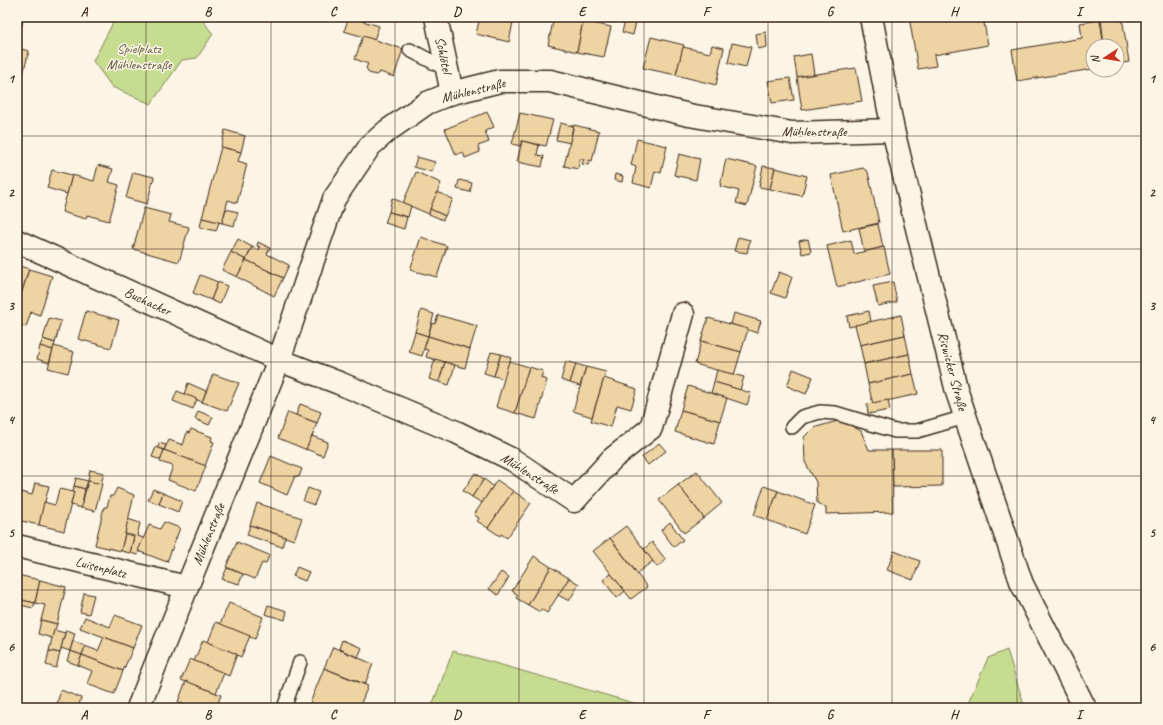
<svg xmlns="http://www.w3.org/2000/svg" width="1163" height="725" viewBox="0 0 1163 725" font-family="Caveat,sans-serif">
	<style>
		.green { fill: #c6dc91; stroke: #808358 }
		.building { fill: #eed3a3; stroke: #3b2a1e }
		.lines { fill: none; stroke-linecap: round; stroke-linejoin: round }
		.service-casing { stroke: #3b2a1e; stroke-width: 16 }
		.minor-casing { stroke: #3b2a1e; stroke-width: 25 }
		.tertiary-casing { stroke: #3b2a1e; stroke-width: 25 }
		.service { stroke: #fcf5e5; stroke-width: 13 }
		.minor { stroke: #fcf5e5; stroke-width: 22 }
		.tertiary { stroke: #fcf5e5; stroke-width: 22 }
		.grid { fill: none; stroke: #3b2a1e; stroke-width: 1; stroke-opacity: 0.55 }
		.labels { text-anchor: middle; stroke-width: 3; stroke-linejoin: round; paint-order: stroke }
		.park-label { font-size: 14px; fill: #5e563b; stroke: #fcf5e5 }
		.street-label { font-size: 14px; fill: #3b2a1e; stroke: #fcf5e5 }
		.neatline { fill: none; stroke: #3b2a1e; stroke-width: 1.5 }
		.grid-label { font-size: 13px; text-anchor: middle; font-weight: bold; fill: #3b2a1e }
	</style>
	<rect width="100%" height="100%" fill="#fcf5e5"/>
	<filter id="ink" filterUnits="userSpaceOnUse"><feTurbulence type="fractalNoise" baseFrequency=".025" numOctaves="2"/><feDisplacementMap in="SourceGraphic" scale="8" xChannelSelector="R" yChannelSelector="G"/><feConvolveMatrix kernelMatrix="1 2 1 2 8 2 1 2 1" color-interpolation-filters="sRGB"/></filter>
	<g filter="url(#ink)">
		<g class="green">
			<polygon points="116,17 200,17 213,34 197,58 182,60 151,104 112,87 93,61"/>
			<polygon points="1007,650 1025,708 966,708 988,658"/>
			<polygon points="453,651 651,708 431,708"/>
		</g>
		<g class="building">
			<polygon points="17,17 24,17 23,21 17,19"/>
			<polygon points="349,17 379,26 374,40 344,31"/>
			<polygon points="480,17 514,17 509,42 476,34"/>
			<polygon points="554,17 583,21 577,52 548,45"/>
			<polygon points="626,17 637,17 633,35 622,32"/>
			<polygon points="909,17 983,17 988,45 934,55 936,66 918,69"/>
			<polygon points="1101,17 1122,17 1129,62 1117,64 1117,46 1104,46"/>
			<polygon points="17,19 23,21 20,31 17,30"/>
			<polygon points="1100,20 1104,46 1093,46 1093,69 1017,81 1012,50 1082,38 1080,23"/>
			<polygon points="583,21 611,27 604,57 577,52"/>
			<polygon points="766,32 767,47 758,49 756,34"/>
			<polygon points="363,36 403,49 394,77 380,72 376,75 369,73 366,68 368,64 355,59"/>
			<polygon points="651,37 684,45 676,75 643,68"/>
			<polygon points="732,43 751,47 746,67 728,63"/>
			<polygon points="712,45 724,48 716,85 676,75 683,47 710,53"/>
			<polygon points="17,48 29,51 23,74 17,73"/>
			<polygon points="811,54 814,74 797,77 794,57"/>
			<polygon points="856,68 862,101 802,110 797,77"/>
			<polygon points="17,73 23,74 17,96"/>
			<polygon points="790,78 794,100 772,103 768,81"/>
			<polygon points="487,112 494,127 485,131 489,142 478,146 480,152 465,158 463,152 456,155 445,129"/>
			<polygon points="520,113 553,120 546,146 522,141 520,146 512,144"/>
			<polygon points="560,123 573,126 570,143 556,140"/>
			<polygon points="574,125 599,131 592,161 589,160 588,165 582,164 584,159 580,159 578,169 564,166"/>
			<polygon points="225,130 245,136 241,152 221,147"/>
			<polygon points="637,139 667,146 661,173 655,171 651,188 633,183 636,167 631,165"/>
			<polygon points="522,141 539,145 537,155 544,156 542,167 517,162"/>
			<polygon points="221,147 241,152 238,161 247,164 237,203 228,200 222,223 202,218"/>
			<polygon points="679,154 700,159 696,180 674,175"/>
			<polygon points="417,157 435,162 432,172 414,167"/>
			<polygon points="726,159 757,166 747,206 736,203 739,191 720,186"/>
			<polygon points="98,165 113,169 109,182 119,185 109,221 87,215 86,219 62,212 72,175 94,181"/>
			<polygon points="763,166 775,168 770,189 759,187"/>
			<polygon points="775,168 807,176 802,196 770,189"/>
			<polygon points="863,168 868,172 879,223 843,231 831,175"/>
			<polygon points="52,170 72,175 67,194 47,188"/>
			<polygon points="133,172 154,177 147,204 126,198"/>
			<polygon points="416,172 441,183 429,214 403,203"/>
			<polygon points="615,174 623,176 622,182 614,180"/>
			<polygon points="459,180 472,183 470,192 457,189"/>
			<polygon points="437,192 453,199 445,216 430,209"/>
			<polygon points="392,198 411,206 408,217 389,212"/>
			<polygon points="144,208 171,215 169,222 189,227 179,262 133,249"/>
			<polygon points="226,209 238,212 234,226 222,223"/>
			<polygon points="430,209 445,216 443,220 429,214"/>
			<polygon points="389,212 407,217 404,229 385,223"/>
			<polygon points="202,218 219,222 216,231 200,227"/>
			<polygon points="878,224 883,247 864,252 859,228"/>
			<polygon points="421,237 447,246 437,277 410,270"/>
			<polygon points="738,237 750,240 747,253 734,251"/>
			<polygon points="238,239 252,247 246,260 231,252"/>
			<polygon points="808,239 811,252 802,254 799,241"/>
			<polygon points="851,240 854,254 884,247 890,274 837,287 827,246"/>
			<polygon points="258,242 270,248 267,254 289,265 283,278 246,260 252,247 259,250 260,247 257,246"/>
			<polygon points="231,252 246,260 237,277 222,270"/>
			<polygon points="246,260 283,278 274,296 237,277"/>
			<polygon points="17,265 29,269 17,308"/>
			<polygon points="29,269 52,276 40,315 31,312 26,327 17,324 17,308"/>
			<polygon points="779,272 792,277 785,298 771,293"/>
			<polygon points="200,275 218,282 211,300 193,293"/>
			<polygon points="218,282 227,286 220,304 211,300"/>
			<polygon points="893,282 897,302 878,306 873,286"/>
			<polygon points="421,310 434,314 428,336 415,332"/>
			<polygon points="86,311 119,320 111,348 78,339"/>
			<polygon points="869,311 871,322 849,327 847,316"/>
			<polygon points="734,313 761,321 757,333 731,324"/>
			<polygon points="438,315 477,326 470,349 428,336 432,323 435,324"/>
			<polygon points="901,315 905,335 860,345 855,325"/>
			<polygon points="49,318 61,321 55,343 43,339"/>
			<polygon points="708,318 748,329 741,352 701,341"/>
			<polygon points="415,332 428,336 422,356 409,352"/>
			<polygon points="905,335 909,354 864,364 860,345"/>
			<polygon points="428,336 470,349 465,368 426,357 428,350 424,349"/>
			<polygon points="43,339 55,343 53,350 40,346"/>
			<polygon points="701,341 741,352 734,375 695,364"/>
			<polygon points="40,346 53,350 49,363 37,359"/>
			<polygon points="54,346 74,352 68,373 48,368"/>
			<polygon points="491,352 501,354 494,376 484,373"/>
			<polygon points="501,354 511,358 504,379 494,376"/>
			<polygon points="909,354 913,374 868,384 864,364"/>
			<polygon points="435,359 445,362 439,382 429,379"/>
			<polygon points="509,361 529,367 515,413 496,407"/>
			<polygon points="566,361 576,364 570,383 561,380"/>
			<polygon points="445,362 455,365 449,385 439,382"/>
			<polygon points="576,364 586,367 580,386 570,383"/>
			<polygon points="529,367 543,371 541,378 547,380 536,419 515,413"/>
			<polygon points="586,367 606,372 592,417 573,411"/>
			<polygon points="793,369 813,377 806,394 787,386"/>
			<polygon points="717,370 744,377 740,390 714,382"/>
			<polygon points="213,374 239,383 227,411 202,402"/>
			<polygon points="913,374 918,394 873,404 868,384"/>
			<polygon points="604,378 637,389 631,409 617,405 611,427 591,421"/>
			<polygon points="714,382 751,393 747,405 711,393"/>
			<polygon points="188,383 206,391 202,402 184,394"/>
			<polygon points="688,386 727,398 720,421 681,410"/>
			<polygon points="177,391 197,399 193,409 173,401"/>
			<polygon points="888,400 890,410 868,414 867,404"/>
			<polygon points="300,404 321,412 317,423 296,415"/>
			<polygon points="681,410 720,421 714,444 675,432"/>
			<polygon points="198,411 213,417 209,425 195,419"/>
			<polygon points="288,412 317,423 307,450 278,438"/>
			<polygon points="841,420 861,431 869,450 892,450 893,512 826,514 826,508 817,503 816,482 805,462 804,437 813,428"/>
			<polygon points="191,429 212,437 211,441 214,442 205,466 164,450 169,440 183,445 187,432 189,433"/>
			<polygon points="312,436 328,442 323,456 306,449"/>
			<polygon points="159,443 166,445 164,450 158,448"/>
			<polygon points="659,443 666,451 648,465 642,457"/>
			<polygon points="156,447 164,450 161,460 152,457"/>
			<polygon points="164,450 206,466 196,491 168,480 173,466 160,462"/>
			<polygon points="892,450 942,450 942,486 893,487"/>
			<polygon points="271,456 302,469 299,477 295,476 287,495 260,483"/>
			<polygon points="90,470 104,473 101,484 88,481"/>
			<polygon points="697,471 722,503 704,518 678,485"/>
			<polygon points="475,473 484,479 472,497 463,491"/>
			<polygon points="76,478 88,481 85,489 74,486"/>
			<polygon points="484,479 493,486 482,503 472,497"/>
			<polygon points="497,480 513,491 488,528 477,521 479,518 474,515"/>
			<polygon points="88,481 102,484 95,511 81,508"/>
			<polygon points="35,483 49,486 39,525 17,520 17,491 32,495"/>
			<polygon points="678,485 704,518 684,533 659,500"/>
			<polygon points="74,486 85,489 81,508 71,505"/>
			<polygon points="764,486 778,491 767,520 754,515"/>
			<polygon points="117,488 134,495 121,551 95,545 104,507 107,507 110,496 113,496"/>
			<polygon points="308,488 319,492 314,505 303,501"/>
			<polygon points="59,489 74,492 64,531 39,525 44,502 55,505"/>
			<polygon points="153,489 163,493 159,504 148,500"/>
			<polygon points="513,491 531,503 507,538 501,534 500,536 488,528"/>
			<polygon points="778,491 815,505 805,534 767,520"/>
			<polygon points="163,493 182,501 178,512 159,504"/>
			<polygon points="257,503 302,518 294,540 250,525"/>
			<polygon points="128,519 140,523 137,536 144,538 138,555 130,553 134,536 125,534"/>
			<polygon points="164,522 180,528 167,562 138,551 149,525 160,529"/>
			<polygon points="670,522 683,540 674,547 661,530"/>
			<polygon points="250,525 285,537 282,547 247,535"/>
			<polygon points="626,526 653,561 637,573 610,538"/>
			<polygon points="125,534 134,536 130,553 121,551"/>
			<polygon points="610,538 647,587 631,599 593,551"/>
			<polygon points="237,542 269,555 266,564 262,563 255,579 226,567"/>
			<polygon points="652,542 666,560 657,567 644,549"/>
			<polygon points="894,551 920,561 913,580 887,570"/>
			<polygon points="534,556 551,567 528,605 516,598 518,595 512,591"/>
			<polygon points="297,567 309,572 305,581 293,576"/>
			<polygon points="551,567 569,578 547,613 541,609 540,612 528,605"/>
			<polygon points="227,568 243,574 239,584 222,579"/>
			<polygon points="501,572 509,577 498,595 489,589"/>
			<polygon points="611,574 625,591 617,598 603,580"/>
			<polygon points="17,575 40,580 35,603 17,599"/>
			<polygon points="569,578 579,584 569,601 558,595"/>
			<polygon points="40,580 66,587 57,624 41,620 45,605 35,603"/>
			<polygon points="84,593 94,595 89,614 80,612"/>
			<polygon points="17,599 35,603 33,608 17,604"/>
			<polygon points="229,603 263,617 255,639 220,624"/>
			<polygon points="268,605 287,611 285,620 265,614"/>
			<polygon points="115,615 142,625 133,648 80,628 85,617 110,627"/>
			<polygon points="41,620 57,624 52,638 38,634"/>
			<polygon points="216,622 250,636 241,657 208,642"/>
			<polygon points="54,630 65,633 60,653 49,651"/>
			<polygon points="66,630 75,633 70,651 61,648"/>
			<polygon points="104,637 133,648 123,671 82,655 85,646 98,651"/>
			<polygon points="203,640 237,654 229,676 194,661"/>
			<polygon points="342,640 362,648 358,657 339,649"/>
			<polygon points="73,641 85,646 82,655 70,651"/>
			<polygon points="333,647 373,664 365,684 324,668"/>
			<polygon points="49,651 60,653 56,668 46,665"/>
			<polygon points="70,651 82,655 78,665 67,661"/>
			<polygon points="82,655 123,671 114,694 87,684 92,671 78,665"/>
			<polygon points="190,659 224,673 216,693 181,680"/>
			<polygon points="324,668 368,686 359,708 308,708"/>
			<polygon points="186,681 221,695 216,708 194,708 178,702"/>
			<polygon points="61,690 81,698 78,708 57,703"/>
			<polygon points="183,704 194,708 181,708"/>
		</g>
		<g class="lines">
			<defs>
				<g id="service">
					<polyline points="410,50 448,70"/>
					<polyline points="792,427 802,417 820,412 835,413 895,431 917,431 965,417"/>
					<polyline points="284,708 300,662"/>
				</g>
				<g id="minor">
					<polyline points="436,17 452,93"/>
					<polyline points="17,241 279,360 339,383 456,432 513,460 574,501 612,459 651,428 683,314"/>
					<polyline points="17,546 186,587"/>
					<polyline points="138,708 279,360 334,199 370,146 387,131 427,103 452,93 500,81 550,81 689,115 792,133 893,130"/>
				</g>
				<polyline id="tertiary" points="871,17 893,130 957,392 1022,584 1085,708"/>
			</defs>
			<use href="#service" class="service-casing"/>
			<use href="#minor" class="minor-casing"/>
			<use href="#tertiary" class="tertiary-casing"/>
			<use href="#service" class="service"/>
			<use href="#minor" class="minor"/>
			<use href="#tertiary" class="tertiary"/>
		</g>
	</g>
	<path class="grid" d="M146,17V708M271,17V708M395,17V708M519,17V708M644,17V708M768,17V708M892,17V708M1017,17V708M17,136H1146M17,249H1146M17,362H1146M17,476H1146M17,590H1146"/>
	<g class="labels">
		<g class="park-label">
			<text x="139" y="53">Spielplatz<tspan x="139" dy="16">Mühlenstraße</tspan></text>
		</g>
		<g class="street-label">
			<text transform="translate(444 55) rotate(78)" y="5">Schlötel</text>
			<text transform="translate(473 90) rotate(-14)" y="5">Mühlenstraße</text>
			<text x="814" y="136">Mühlenstraße</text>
			<text transform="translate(148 301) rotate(25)" y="5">Buchacker</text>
			<text transform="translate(953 371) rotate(75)" y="5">Riswicker Straße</text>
			<text transform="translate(530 473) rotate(32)" y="5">Mühlenstraße</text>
			<text transform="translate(208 534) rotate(-68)" y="5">Mühlenstraße</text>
			<text transform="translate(101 567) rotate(14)" y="5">Luisenplatz</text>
		</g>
	</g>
	<rect width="1163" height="725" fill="none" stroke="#fcf5e5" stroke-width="44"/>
	<g transform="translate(1105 58) rotate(258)"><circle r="19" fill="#fcf5e5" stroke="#afa495"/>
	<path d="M0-3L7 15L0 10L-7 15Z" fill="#c8321e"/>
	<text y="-6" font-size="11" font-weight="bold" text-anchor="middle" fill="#3b2a1e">N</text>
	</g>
	<rect x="22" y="22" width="1119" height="681" class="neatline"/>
	<g class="grid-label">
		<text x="84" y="16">A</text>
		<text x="208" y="16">B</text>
		<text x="333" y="16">C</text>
		<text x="457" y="16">D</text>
		<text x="582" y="16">E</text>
		<text x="706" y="16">F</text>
		<text x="830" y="16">G</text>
		<text x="954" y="16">H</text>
		<text x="1079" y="16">I</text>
		<text x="11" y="83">1</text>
		<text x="1152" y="83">1</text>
		<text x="11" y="197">2</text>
		<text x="1152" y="197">2</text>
		<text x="11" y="310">3</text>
		<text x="1152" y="310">3</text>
		<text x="11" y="424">4</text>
		<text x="1152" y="424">4</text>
		<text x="11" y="537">5</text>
		<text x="1152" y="537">5</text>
		<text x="11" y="651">6</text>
		<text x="1152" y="651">6</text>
		<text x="84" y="719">A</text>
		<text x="208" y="719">B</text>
		<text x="333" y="719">C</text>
		<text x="457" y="719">D</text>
		<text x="582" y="719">E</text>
		<text x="706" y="719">F</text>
		<text x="830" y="719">G</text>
		<text x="954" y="719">H</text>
		<text x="1079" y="719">I</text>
	</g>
</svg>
